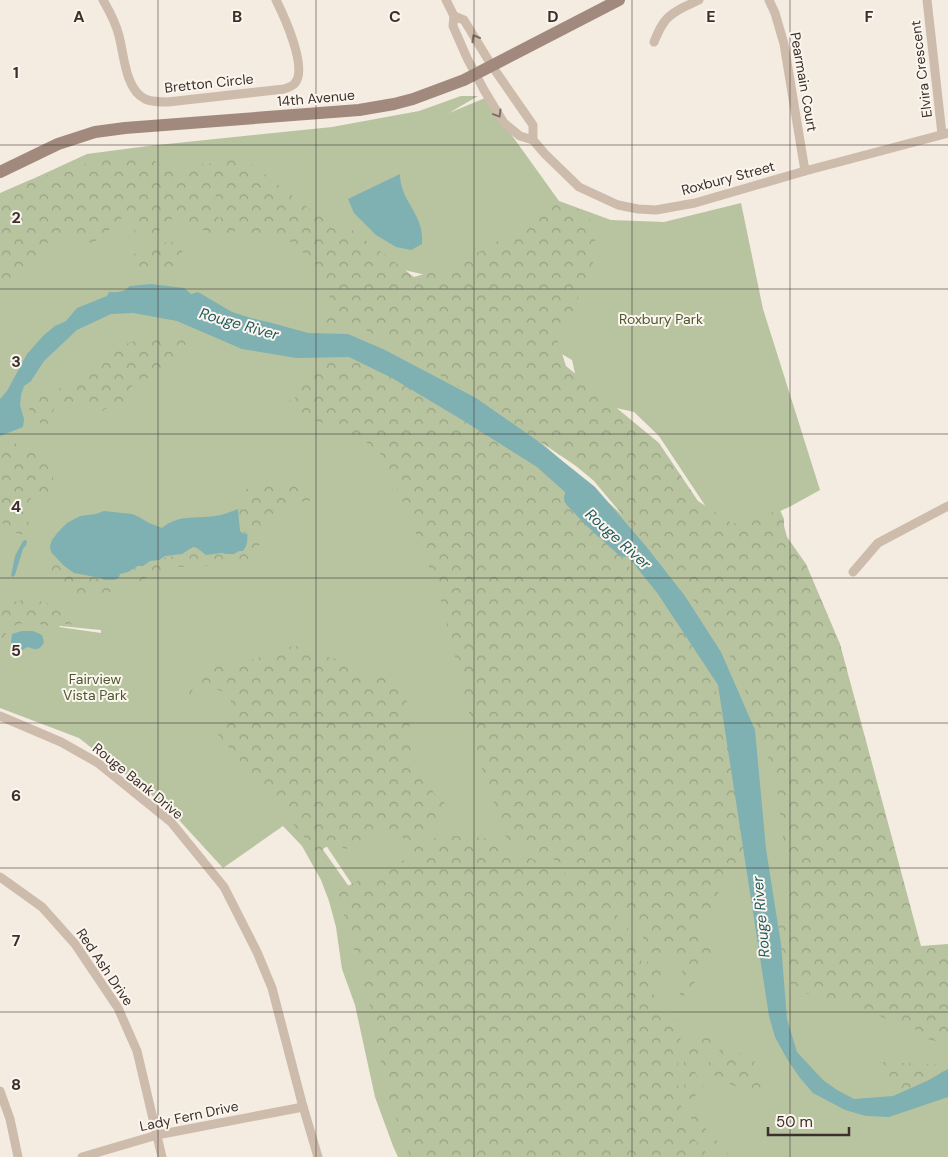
<svg xmlns="http://www.w3.org/2000/svg" width="948" height="1157" viewBox="0 0 948 1157" font-family="'DM Sans',sans-serif">
	<style>
		.green { fill: #b8c4a0; fill-rule: evenodd }
		.forest { fill: url(#forest-crowns) }
		.water { fill: #7fb0b2 }
		.lines { fill: none; stroke-linecap: round; stroke-linejoin: round }
		.river { stroke: #7fb0b2; stroke-width: 20 }
		.street { stroke: #cdbbac; stroke-width: 9 }
		.secondary { stroke: #a18a7d; stroke-width: 12 }
		.oneway { stroke: #7d6f65 }
		.grid { fill: none; stroke: #3b302b; stroke-width: 1; stroke-opacity: 0.55 }
		.labels { text-anchor: middle; stroke-width: 4; stroke-linejoin: round; paint-order: stroke }
		.street-label { font-size: 14px; fill: #3b302b; stroke: #fbf5ee }
		.park-label { font-size: 14px; fill: #4a5a2e; stroke: #fbf5ee }
		.water-label { font-size: 15px; font-style: italic; fill: #1f5a5e; stroke: #fbf5ee }
		.grid-label { font-size: 16px; text-anchor: middle; font-weight: bold; fill: #3b302b; stroke: #fbf5ee; stroke-width: 4; stroke-linejoin: round; paint-order: stroke }
	</style>
	<defs>
		<pattern id="forest-crowns" width="20" height="18" patternUnits="userSpaceOnUse" patternTransform="scale(1.25)"><rect width="20" height="18" fill="#b8c4a0"/><path d="M2 6a3 3 0 1 1 6 0M12 15a3 3 0 1 1 6 0" fill="none" stroke="#97a083"/></pattern>
	</defs>
	<rect width="100%" height="100%" fill="#f4ebe1"/>
	<path class="green" d="M461,96H478L449,113L485,98L559,201L611,220L664,222L741,203L763,309L820,490L791,506L726,537L659,436L634,412L581,400L572,360L426,275L395,268L448,359L713,596L948,1024V1157H398L393,1146L375,1097L355,1005L342,969L336,927L329,901L321,880L302,846L283,826L223,868L168,808L79,738L0,708V194L87,154L148,146L332,127L419,111ZM60,626L101,630V633L59,627ZM299,816L312,824L361,898L355,895Z"/>
	<g class="forest">
		<path d="M235,151L316,214L343,223L414,277L450,266L483,250L560,202L588,213L598,251L572,312L556,335L566,366L659,443L698,501L733,524L780,510L784,519V526L787,537L806,564L840,644L921,946L948,944V1046L947,1044L927,1039L925,1033L894,1022L852,1005L825,999L798,991L787,979L783,962L777,915L792,913L776,780L740,675L711,621L594,481L576,466L459,387L359,326L353,330L351,327L346,325L341,326L338,330H320V326L327,318L334,317V312L331,304L327,282L323,274L317,266L293,243L282,239L246,236L245,229C236,228 231,234 225,240L209,164Z"/>
		<path d="M148,156L163,167L208,164L223,240L212,237L205,230L197,231L172,218L169,225L165,223L161,227L157,235L140,240L135,233L132,220C121,211 110,228 105,237L90,243L73,235L50,239L45,247L51,260L46,262H35C23,277 18,280 0,285V193L30,180L79,167L97,158H118Z"/>
		<path d="M172,242C184,246 184,255 183,266C167,274 148,271 130,271L126,269L125,261L148,244Z"/>
		<path d="M143,333C159,339 168,343 184,336L190,338L187,344L176,349L172,359L167,363L165,369L143,381L135,382L128,391V401L105,409L93,418C84,399 75,403 56,406L52,413L59,424L45,426L30,417L28,398C48,393 72,388 83,369L96,366L123,345L134,341Z"/>
		<path d="M355,356L420,386L563,489L594,518L638,579L692,640L709,666L736,770L745,861L727,878L721,886L712,908L711,916L708,921L696,932L698,938L712,948V954C704,960 701,961 703,971L697,972L693,988L689,989L683,997H680C680,990 683,987 683,981C685,969 676,961 667,956L660,962L661,978L660,993L654,987L650,980L643,937L622,909L599,881L553,859L507,839L479,761L476,740L439,594L423,551L384,457L361,438L336,427L304,417L284,400L294,401L297,393L296,383C310,376 313,372 318,357Z"/>
		<path d="M0,442L15,443L25,451L41,446L45,456L53,462C54,474 54,482 49,493L34,495L24,507L28,516L30,537L18,533L13,534L8,533L0,519Z"/>
		<path d="M254,483L275,486H307L314,490L315,496L313,500C304,502 296,503 287,502L281,509L265,519C257,542 265,560 235,565L178,567L159,573L128,586L122,575L139,566H144L151,562L159,561L166,557L183,555L192,549H197L200,552L208,555L237,554L245,550L249,539L247,533L242,532L240,526L239,510L247,508L250,503L248,497L242,491L249,488Z"/>
		<path d="M51,553C58,562 67,573 79,575C83,576 87,576 91,577C97,578 104,581 110,580L111,592C99,594 75,598 64,591C59,587 55,581 50,577V565L48,558Z"/>
		<path d="M23,600C35,601 51,600 58,611L62,613L64,618L71,623L73,625L56,623L55,627C33,623 8,615 2,645C0,652 4,659 0,665V605Z"/>
		<path d="M298,646L309,649L316,655L354,662L356,669L360,673L383,676L392,679L404,693L407,701L409,712L410,745L413,757L416,764L425,776L435,795L447,805C441,831 429,833 407,845C402,834 395,830 383,828L346,849L335,844L324,848L319,855L215,731L212,724L213,719L228,716C231,708 232,703 230,695C221,690 202,684 193,688L190,701L183,694L186,685L187,678L194,672L238,659H255L287,647Z"/>
		<path d="M443,835L484,838L595,886L637,941L645,977L650,990L655,996L660,1005L677,1019L681,1025C682,1035 679,1046 678,1056C676,1092 681,1135 712,1157H410L388,1096L369,1003L337,891L400,861L406,860L409,865L418,861L412,850L427,841Z"/>
		<path d="M691,1030L696,1031L712,1040V1050L705,1055L701,1054H694C690,1068 696,1073 703,1085L702,1088L695,1096C693,1120 711,1136 728,1150L727,1156C708,1143 693,1128 686,1106C683,1095 685,1083 684,1071C684,1058 684,1042 691,1030Z"/>
		<path d="M724,1046L752,1059L764,1072C764,1080 762,1093 750,1092C742,1091 714,1076 708,1071C706,1059 717,1054 724,1046Z"/>
		<polygon points="948,1059 948,1073 901,1091 896,1090 891,1082 883,1072 880,1062 946,1065"/>
	</g>
	<g class="water">
		<path d="M400,174C400,197 416,208 421,229C422,233 422,239 422,244L411,250L396,247L376,235L354,213L348,199Z"/>
		<path d="M151,284L184,288L191,294L198,292L232,312L251,318L272,323L308,333L348,334L385,350L476,398L535,439L595,487L645,545L685,596L721,652L755,730L766,849L781,944L787,1019L797,1052L823,1080L837,1090L854,1099L893,1096L927,1081L948,1069V1097L889,1117L866,1116L845,1110L813,1093L800,1078L787,1059L775,1037L769,1016L718,685L658,594L606,529L537,467L464,421L392,378L349,357L296,358L242,349L177,321L133,313L111,314L77,330L44,361L31,381L24,386L21,395L20,405L24,419L23,427L0,436V399L7,391L27,354L44,335L55,326L66,321L77,308L107,296L109,292C118,293 124,292 130,286Z"/>
		<path d="M238,509L240,531L242,533L247,534C248,540 247,546 243,551H239L234,554H226L222,553L206,555L197,548L193,547L182,554L165,556L159,560L150,561L143,566H138L128,572L120,574C118,583 110,579 104,580L101,578L74,573L63,565L51,552L50,546L52,540L58,532L67,523L80,516L96,514L104,511L132,514L139,517L149,523L162,528C179,514 195,519 215,516C223,515 230,512 238,509Z"/>
		<polygon points="25,540 27,541 26,546 24,547 23,549 15,575 13,577 11,576 15,556 23,541"/>
		<path d="M22,631H33L42,635L44,642C39,651 37,650 27,647L21,651H15L11,642L12,634Z"/>
	</g>
	<g class="lines">
		<polyline class="river" points="574,498 592,517 625,547"/>
		<g class="street">
			<path d="M103,0C110,12 116,23 119,36C124,54 125,89 145,99C152,102 160,102 168,102L284,89C287,88 293,86 295,83C308,68 284,16 276,0"/>
			<polyline points="446,0 454,16 453,26 467,58 484,90 504,123 520,136 533,140 545,154 579,187 618,205 638,209 656,210 695,203 805,171 948,133"/>
			<polyline points="769,0 775,13 784,44 805,171"/>
			<polyline points="927,0 942,134"/>
			<polyline points="454,16 464,20 492,66 533,125 533,140"/>
			<path d="M654,42C657,35 660,27 665,21C672,11 689,5 699,0"/>
			<polyline points="853,572 878,543 948,506"/>
			<polyline points="0,716 61,742 98,763 171,822 224,887 257,952 272,988 302,1103 318,1157"/>
			<polyline points="0,877 42,907 75,944 118,1008 137,1051 162,1157"/>
			<polyline points="0,1091 10,1119 18,1157"/>
			<polyline points="82,1157 157,1135 303,1107"/>
		</g>
		<polyline class="secondary" points="0,172 58,144 95,132 125,128 359,110 394,104 413,99 464,80 619,0"/>
	</g>
	<defs><path id="oneway-chevron" d="M-2-3.5L2.5 0L-2 3.5" fill="none" stroke-width="1.6" stroke-linecap="round" stroke-linejoin="round" transform="scale(1.25)"/></defs>
	<g class="oneway">
		<use href="#oneway-chevron" transform="translate(475 38) rotate(-120)"/>
		<use href="#oneway-chevron" transform="translate(498 114) rotate(59)"/>
	</g>
	<path class="grid" d="M158,0V1157M316,0V1157M474,0V1157M632,0V1157M790,0V1157M0,145H948M0,289H948M0,434H948M0,578H948M0,723H948M0,868H948M0,1012H948"/>
	<g class="labels">
		<g class="street-label">
			<text transform="translate(921 69) rotate(-97)" y="5">Elvira Crescent</text>
			<text transform="translate(804 82) rotate(80)" y="5">Pearmain Court</text>
			<text transform="translate(209 83) rotate(-6)" y="5">Bretton Circle</text>
			<text transform="translate(316 98) rotate(-5)" y="5">14th Avenue</text>
			<text transform="translate(728 178) rotate(-15)" y="5">Roxbury Street</text>
			<text transform="translate(138 781) rotate(39)" y="5">Rouge Bank Drive</text>
			<text transform="translate(105 967) rotate(56)" y="5">Red Ash Drive</text>
			<text transform="translate(189 1116) rotate(-12)" y="5">Lady Fern Drive</text>
		</g>
		<g class="park-label">
			<text x="661" y="324">Roxbury Park</text>
			<text x="95" y="684">Fairview<tspan x="95" dy="16">Vista Park</tspan></text>
		</g>
		<g class="water-label">
			<text transform="translate(239 324) rotate(16)" y="5">Rouge River</text>
			<text transform="translate(618 539) rotate(42)" y="5">Rouge River</text>
			<text transform="translate(761 917) rotate(-95)" y="5">Rouge River</text>
		</g>
	</g>
	<g class="grid-label">
		<text x="79" y="22">A</text>
		<text x="237" y="22">B</text>
		<text x="395" y="22">C</text>
		<text x="553" y="22">D</text>
		<text x="711" y="22">E</text>
		<text x="869" y="22">F</text>
		<text x="16" y="78">1</text>
		<text x="16" y="223">2</text>
		<text x="16" y="367">3</text>
		<text x="16" y="512">4</text>
		<text x="16" y="656">5</text>
		<text x="16" y="801">6</text>
		<text x="16" y="946">7</text>
		<text x="16" y="1090">8</text>
	</g>
	<path d="M768 1127v8h81v-8" fill="none" stroke="#3b302b" stroke-width="2.5"/>
	<text x="776" y="1127" font-size="15" fill="#3b302b" stroke="#fbf5ee" stroke-width="4" paint-order="stroke">50 m</text>
</svg>
